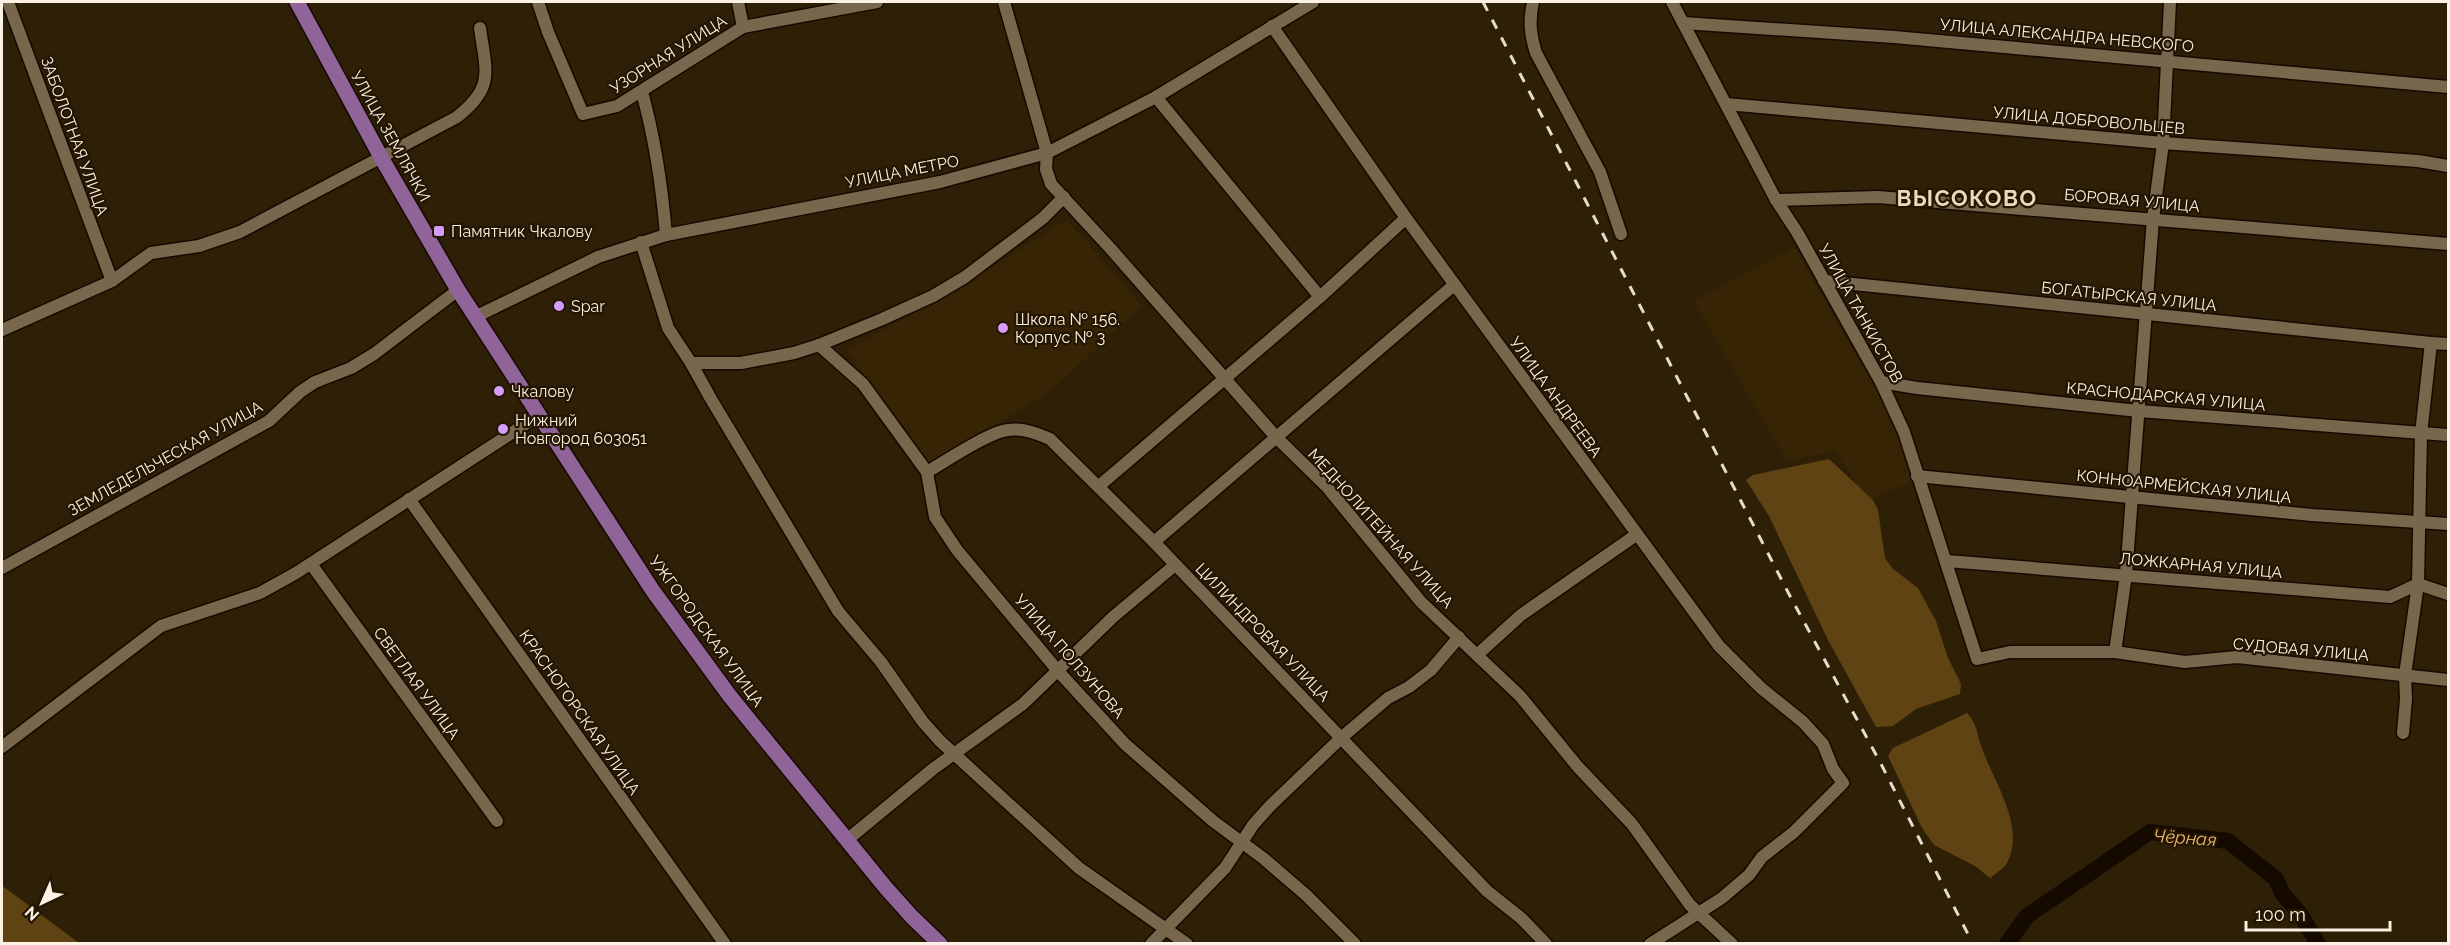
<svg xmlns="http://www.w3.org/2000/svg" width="2450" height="945" viewBox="0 0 2450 945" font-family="Raleway,sans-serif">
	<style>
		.built { fill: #362404 }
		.green { fill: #5f4312 }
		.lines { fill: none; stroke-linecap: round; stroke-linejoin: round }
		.river { stroke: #140a00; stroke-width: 16 }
		.minor-casing { stroke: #160900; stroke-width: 15 }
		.major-casing { stroke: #160900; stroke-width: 18 }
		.minor { stroke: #77674d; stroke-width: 12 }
		.major { stroke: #916499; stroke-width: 15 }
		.rail { stroke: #e6dccc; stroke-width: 3; stroke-dasharray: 10 10; stroke-linecap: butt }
		.poi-dot { fill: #d59cfb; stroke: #241601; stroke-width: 2 }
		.labels { text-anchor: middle; stroke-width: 4.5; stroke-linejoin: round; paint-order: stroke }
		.street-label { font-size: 16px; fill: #fbf2e3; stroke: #241601 }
		.poi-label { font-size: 16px; fill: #fbf2e3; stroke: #241601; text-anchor: start }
		.water-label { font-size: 18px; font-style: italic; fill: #ebb96a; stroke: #241601 }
		.district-label { font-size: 22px; font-weight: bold; letter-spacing: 1.5px; fill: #ecd9bd; stroke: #241601 }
	</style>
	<rect width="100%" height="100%" fill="#2e1f07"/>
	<g class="built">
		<polygon points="1067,220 1142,305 1049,393 929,463 846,350 933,303"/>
		<polygon points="1794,247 1901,433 1913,482 1874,497 1864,497 1836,451 1787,461 1693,301"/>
	</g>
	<g class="green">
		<polygon points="1829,459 1873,500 1878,510 1885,558 1892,568 1918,588 1936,621 1948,658 1961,684 1960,694 1916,709 1893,726 1876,727 1828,640 1769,516 1746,480 1753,475"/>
		<path d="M1967,713C1978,724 1977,737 1983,751C1995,783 2026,829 2007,863C2004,868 1995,874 1990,878L1975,866L1934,845L1922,828L1888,756L1893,748Z"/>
		<polygon points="2,886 8,890 79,943 2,943"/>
	</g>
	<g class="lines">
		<polyline class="river" points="2007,944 2027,916 2150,832 2228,841 2276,879 2283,894 2301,915 2318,944"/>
		<defs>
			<g id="minor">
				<polyline points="8,2 112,281"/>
				<polyline points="538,2 548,32 583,114 617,106 743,27 877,2"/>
				<polyline points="738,2 743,27"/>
				<polyline points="1004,2 1047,153 1046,169 1051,184 1110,248 1276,437 1327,487 1421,602 1520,696 1578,767 1632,824 1690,905 1732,944"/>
				<path d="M1533,2C1529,20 1530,34 1536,53L1600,172L1621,234"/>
				<polyline points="1672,2 1776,200 1797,232 1881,382 1904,432 1977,659 2010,652 2115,652 2126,575 2153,219 2163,143 2170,2"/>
				<polyline points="1683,23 1894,37 2448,87"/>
				<polyline points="1272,26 1406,218 1719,646 1761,688 1803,722 1823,744 1833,769 1843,783 1794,832 1762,857 1749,875 1722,898 1650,944"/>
				<path d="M642,92C655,139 662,187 666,235"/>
				<polyline points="1156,97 1320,297"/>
				<polyline points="1726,104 2163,143 2418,161 2448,166"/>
				<polyline points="1776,200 1878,197 2448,244"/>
				<polyline points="641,242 668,328 691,363 711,399 838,611 881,662 923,722 940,741 1079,868 1187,944"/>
				<polyline points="1824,281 2431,343"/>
				<polyline points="475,317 598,257 666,235 940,182 1047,153 1156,97 1313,2"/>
				<path d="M2,330L112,281L151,253L199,246L240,232L457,117C495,87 486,72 480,28"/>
				<polyline points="819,345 863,384 927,472 935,517 957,550 1058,671 1125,744 1213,821 1263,858 1306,895 1355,944"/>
				<polyline points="691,363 741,363 794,353 819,345 880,320 933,296 965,277 1043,218 1064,197"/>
				<polyline points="1881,382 1917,388 2139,411 2448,435"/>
				<path d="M927,472C946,461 989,432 1008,430C1023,428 1036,433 1050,439L1154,542L1487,891L1521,918L1546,944"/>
				<polyline points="1917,476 2312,515 2448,524"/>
				<polyline points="1099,486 1320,297 1406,218"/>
				<polyline points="409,499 725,944"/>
				<polyline points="1154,542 1454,285"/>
				<polyline points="1947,561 2390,597 2418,584 2448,594"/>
				<polyline points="311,564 497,821"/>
				<polyline points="2,568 269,421 300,392 315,382 351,368 374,354 458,290"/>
				<polyline points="2115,652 2185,662 2237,657 2448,680"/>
				<polyline points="1477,655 1521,615 1636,535"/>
				<polyline points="2403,733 2406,699 2405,675 2418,584 2421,434 2431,343 2448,344"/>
				<polyline points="2,747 161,626 260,593 296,573 538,416"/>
				<polyline points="847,840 933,769 1023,704 1113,617 1175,565"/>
				<polyline points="1151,944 1225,868 1253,825 1270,806 1341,738 1388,698 1409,687 1431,670 1459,637"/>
			</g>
			<polyline id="major" points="297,2 382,159 458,290 653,591 729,695 886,888 912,917 940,944"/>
		</defs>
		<use href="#minor" class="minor-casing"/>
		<use href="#major" class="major-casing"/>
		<use href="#minor" class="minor"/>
		<use href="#major" class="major"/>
		<polyline class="rail" points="1483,2 1790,596 1880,762 1973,944"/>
	</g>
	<g class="poi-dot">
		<rect x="433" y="225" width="12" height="12" rx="3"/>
		<circle cx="559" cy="306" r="6"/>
		<circle cx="1003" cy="328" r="6"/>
		<circle cx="499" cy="391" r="6"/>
		<circle cx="503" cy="429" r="6"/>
	</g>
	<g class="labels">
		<g class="street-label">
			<text transform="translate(2067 35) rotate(5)" y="6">УЛИЦА АЛЕКСАНДРА НЕВСКОГО</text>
			<text transform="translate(668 54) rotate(-32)" y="6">УЗОРНАЯ УЛИЦА</text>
			<text transform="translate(2089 120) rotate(5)" y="6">УЛИЦА ДОБРОВОЛЬЦЕВ</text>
			<text transform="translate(75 136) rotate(70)" y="6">ЗАБОЛОТНАЯ УЛИЦА</text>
			<text transform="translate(391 136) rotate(61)" y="6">УЛИЦА ЗЕМЛЯЧКИ</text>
			<text transform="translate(902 171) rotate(-11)" y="6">УЛИЦА МЕТРО</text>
			<text transform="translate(2132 200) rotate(5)" y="6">БОРОВАЯ УЛИЦА</text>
			<text transform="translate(2129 296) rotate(6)" y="6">БОГАТЫРСКАЯ УЛИЦА</text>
			<text transform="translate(1861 313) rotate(61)" y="6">УЛИЦА ТАНКИСТОВ</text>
			<text transform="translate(2166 396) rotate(5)" y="6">КРАСНОДАРСКАЯ УЛИЦА</text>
			<text transform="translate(1556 397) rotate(54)" y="6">УЛИЦА АНДРЕЕВА</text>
			<text transform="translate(165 458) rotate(-29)" y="6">ЗЕМЛЕДЕЛЬЧЕСКАЯ УЛИЦА</text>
			<text transform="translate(2184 486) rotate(6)" y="6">КОННОАРМЕЙСКАЯ УЛИЦА</text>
			<text transform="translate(1381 528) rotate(48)" y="6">МЕДНОЛИТЕЙНАЯ УЛИЦА</text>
			<text transform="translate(2201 565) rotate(5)" y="6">ЛОЖКАРНАЯ УЛИЦА</text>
			<text transform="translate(707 631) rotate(54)" y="6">УЖГОРОДСКАЯ УЛИЦА</text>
			<text transform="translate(1263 632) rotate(46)" y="6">ЦИЛИНДРОВАЯ УЛИЦА</text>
			<text transform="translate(2301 649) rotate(5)" y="6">СУДОВАЯ УЛИЦА</text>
			<text transform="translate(1070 656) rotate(49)" y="6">УЛИЦА ПОЛЗУНОВА</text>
			<text transform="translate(417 683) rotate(54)" y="6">СВЕТЛАЯ УЛИЦА</text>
			<text transform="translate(580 712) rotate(55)" y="6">КРАСНОГОРСКАЯ УЛИЦА</text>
		</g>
		<g class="poi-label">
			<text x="451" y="237">Памятник Чкалову</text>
			<text x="571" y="312">Spar</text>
			<text x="1015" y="325">Школа № 156.<tspan x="1015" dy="18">Корпус № 3</tspan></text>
			<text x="511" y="397">Чкалову</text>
			<text x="515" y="426">Нижний<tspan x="515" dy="18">Новгород 603051</tspan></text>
		</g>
		<g class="water-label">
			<text transform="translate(2185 838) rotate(4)" y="6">Чёрная</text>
		</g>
		<g class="district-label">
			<text x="1967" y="206">ВЫСОКОВО</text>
		</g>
	</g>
	<rect width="2450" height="945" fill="none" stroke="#fbf2e3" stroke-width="6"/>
	<g transform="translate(42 903) rotate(224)" stroke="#241601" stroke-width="4.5" paint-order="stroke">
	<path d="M0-4.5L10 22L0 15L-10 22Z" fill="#fbf2e3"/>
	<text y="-9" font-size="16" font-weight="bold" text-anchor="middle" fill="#fbf2e3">N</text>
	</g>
	<path d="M2246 921v9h144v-9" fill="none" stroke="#fbf2e3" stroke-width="3"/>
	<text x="2255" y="921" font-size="18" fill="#fbf2e3" stroke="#241601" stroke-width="4.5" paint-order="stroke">100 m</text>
</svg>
